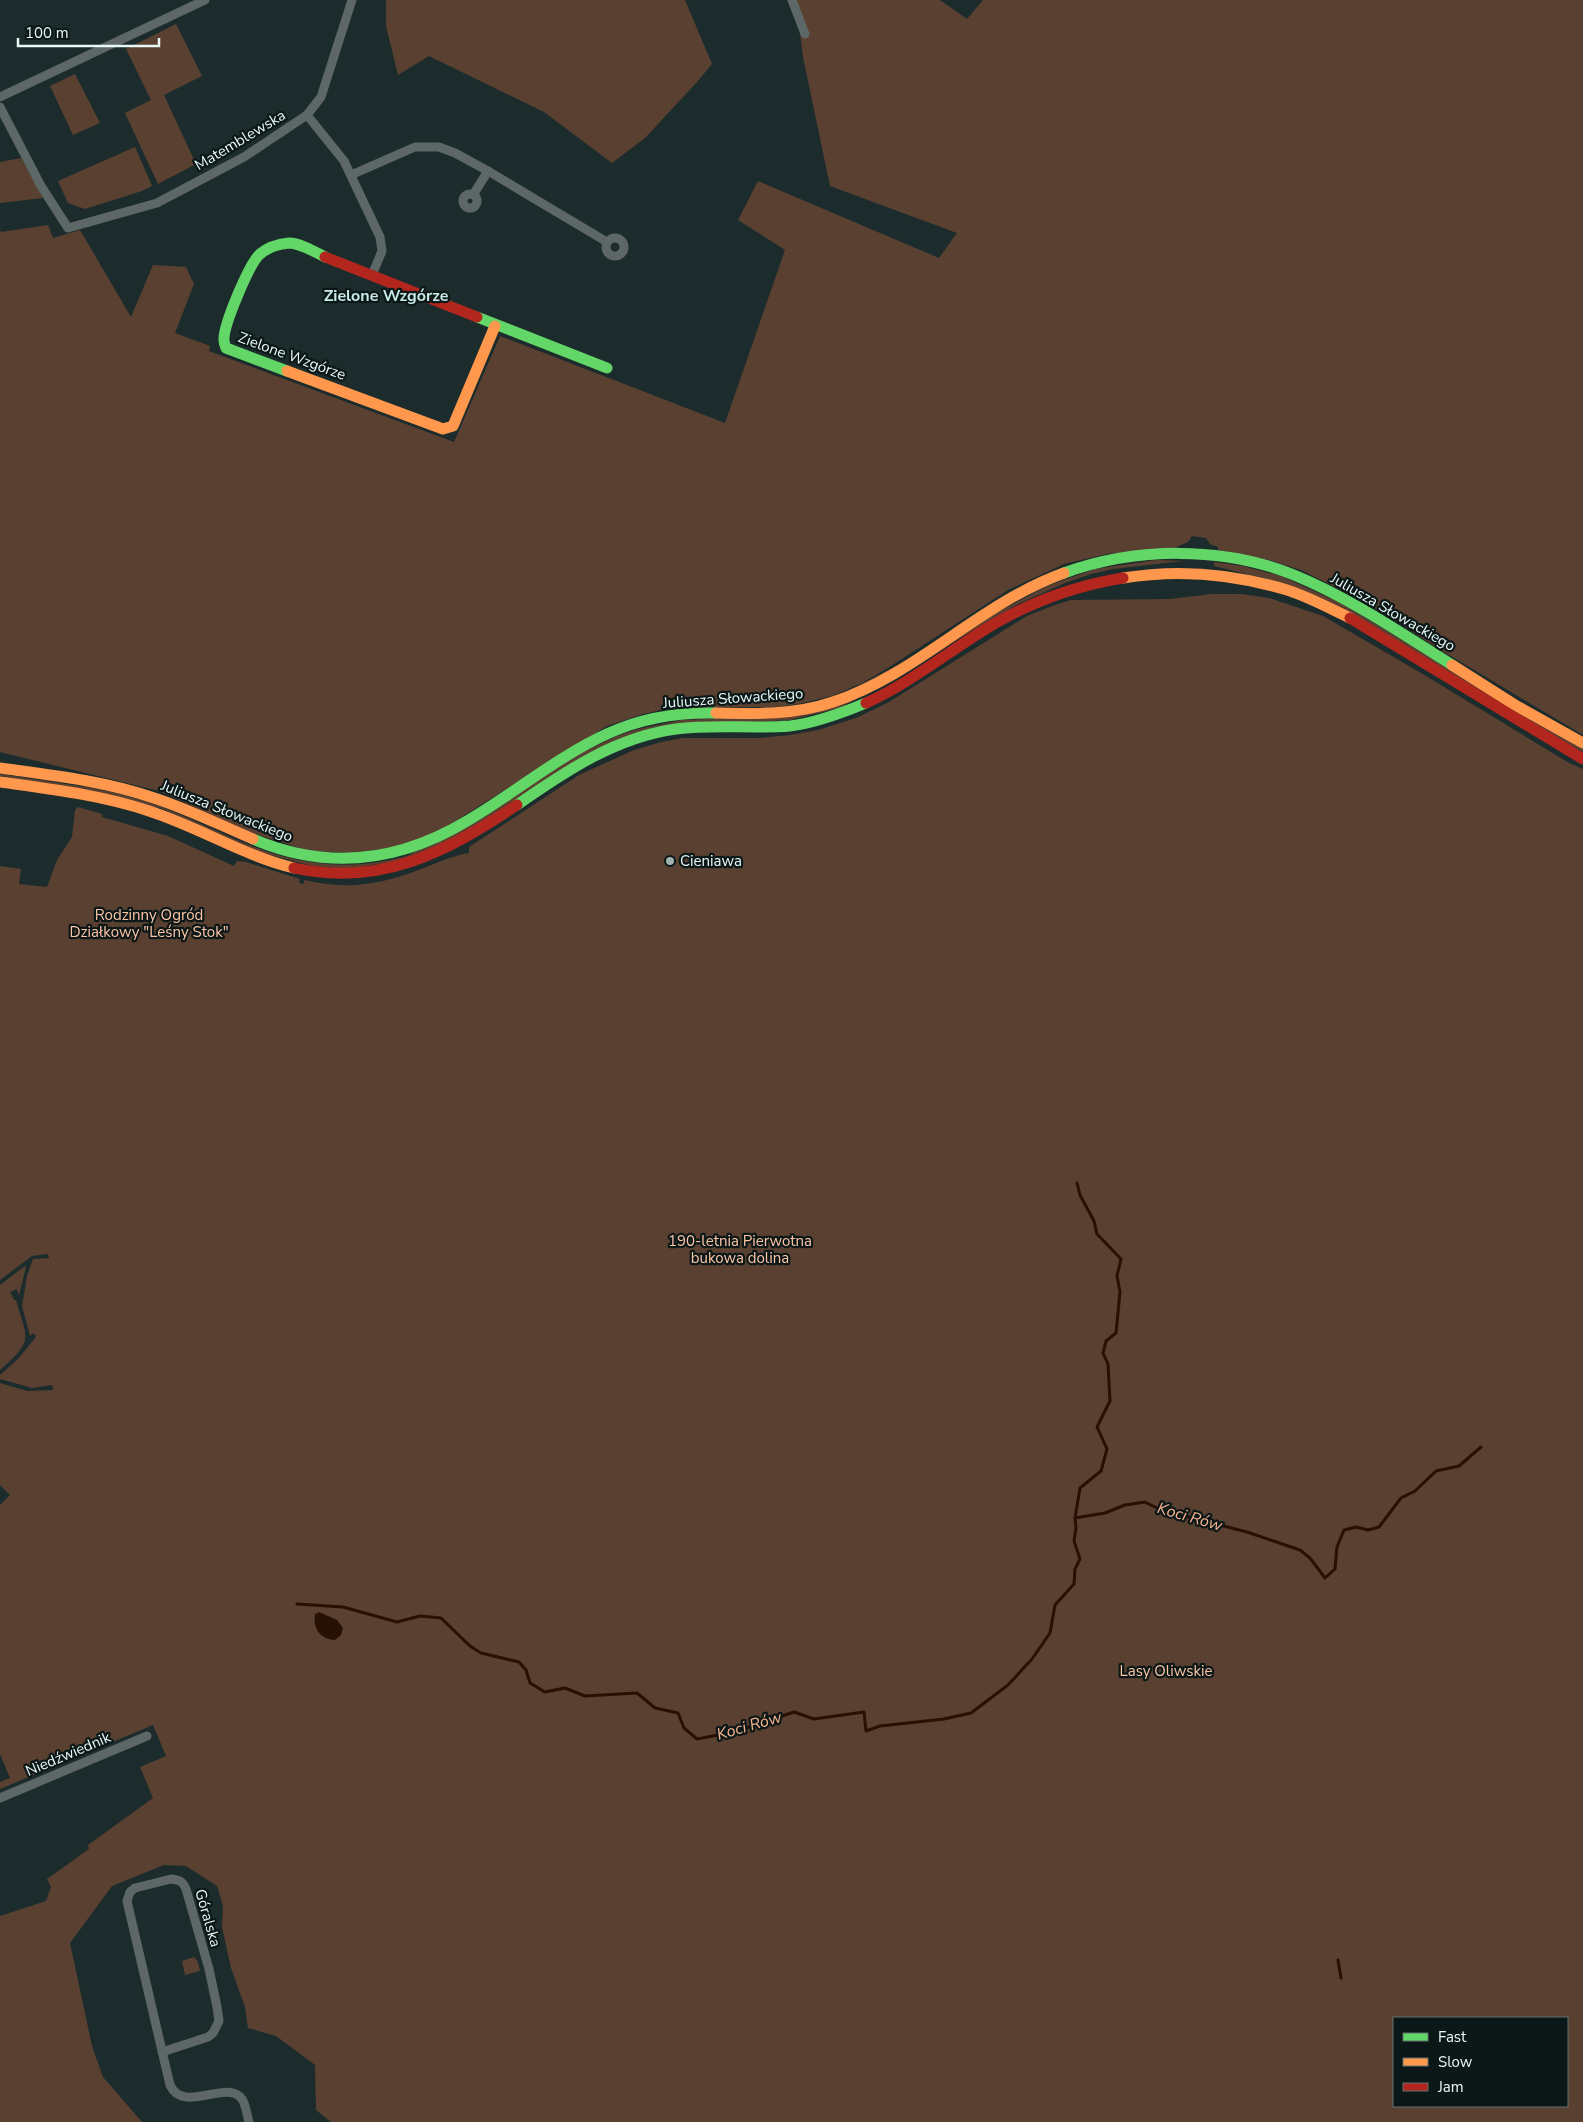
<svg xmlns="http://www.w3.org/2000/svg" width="1583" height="2122" viewBox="0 0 1583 2122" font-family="'Nunito Sans',sans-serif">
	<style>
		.green { fill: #5a4031; fill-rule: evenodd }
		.water { fill: #271004 }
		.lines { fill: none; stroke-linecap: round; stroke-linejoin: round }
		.stream { stroke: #271004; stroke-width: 3 }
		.street { stroke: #5c6766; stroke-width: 9 }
		.fast { stroke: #63d668; stroke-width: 11 }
		.slow { stroke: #ff974d; stroke-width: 11 }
		.jam { stroke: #b3261e; stroke-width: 11 }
		.poi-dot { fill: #a0b1b0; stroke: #0b1817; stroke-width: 2 }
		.labels { text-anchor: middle; stroke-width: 4.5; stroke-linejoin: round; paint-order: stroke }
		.street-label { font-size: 15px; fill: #e7f8f7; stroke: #0b1817 }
		.poi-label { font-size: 15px; fill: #e7f8f7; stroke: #0b1817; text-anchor: start }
		.park-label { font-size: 15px; fill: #fec5a7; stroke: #0b1817 }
		.neighbourhood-label { font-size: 16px; font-weight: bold; fill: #c7e9e8; stroke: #0b1817 }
		.water-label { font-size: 16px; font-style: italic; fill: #fab38e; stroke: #0b1817 }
	</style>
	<rect width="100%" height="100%" fill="#1c2c2c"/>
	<g class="green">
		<polygon points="386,0 685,0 712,64 697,82 645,138 612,163 544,112 429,56 398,75 386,26"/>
		<polygon points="796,0 940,0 967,19 983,0 1583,0 1583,735 1434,646 1386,614 1329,584 1301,570 1269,560 1218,550 1218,547 1210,544 1206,538 1192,536 1188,542 1174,548 1107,554 1064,564 1008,590 891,666 862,683 832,696 798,704 776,707 668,708 640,715 607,726 441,830 413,842 385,849 349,853 309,851 255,834 159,791 0,752 0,230 1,232 48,225 53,238 80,230 131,317 153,265 186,267 194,284 175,333 210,346 209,351 454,442 500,336 725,423 785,250 738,220 758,181 939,258 957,233 830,186 803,57"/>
		<polygon points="176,24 202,76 164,95 196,164 158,184 125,113 151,100 126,49"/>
		<polygon points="75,74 100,123 73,135 50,86"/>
		<polygon points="135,147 152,186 142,191 85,209 68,203 58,181"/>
		<polygon points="21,158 43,198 0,203 0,162"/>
		<path d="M1156,560L1183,561L1113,569L1091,574L1065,583L1018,604L840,708L790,720L654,727L446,843L397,861L346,869L312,866L260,852L160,808L0,776V774C43,781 93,786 135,798C174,809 209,829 247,844C299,866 352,871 407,856L585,751L617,736L638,729L682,720L803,715L1047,586L1095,569Z"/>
		<polygon points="1214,562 1243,566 1281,576 1341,603 1583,749 1583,752 1275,581 1214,566"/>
		<path d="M1211,594H1241L1269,598L1323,616L1421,673L1569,763L1583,769V2122H331L316,2110L315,2065L276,2036L248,2028L245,2007L231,1968L222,1927L223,1906L217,1886L186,1866L164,1865L112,1886L70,1943L92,2046L103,2077L142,2122H0V1916L46,1901L51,1887L47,1879L89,1849L88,1845L153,1798L140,1767L166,1756L153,1725L0,1789V1782L10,1778L0,1754V1505L10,1495L0,1485V1383L27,1391L53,1390L52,1385L32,1388L0,1379V1375L18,1359L36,1337L34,1333L30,1336L22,1306L27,1276L33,1259L49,1258L48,1254L32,1256L0,1280V866L21,869L19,884L47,887L57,860L72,837L75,810L78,807L102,814V817L168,836L234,866L237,861L246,862L300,879L299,883L304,884V880C349,890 379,885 421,869C437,863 451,856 469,853V847L579,775L634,750L661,742L683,738H759L790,735L818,730L856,718L889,702L1027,616L1052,606L1071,600L1170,599ZM1394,2018H1567V2106H1394Z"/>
		<path d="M25,1266L26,1267L19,1295L17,1289L10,1292L14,1300H16C27,1340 35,1339 0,1370V1285Z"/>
		<polygon points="194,1957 198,1962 200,1971 185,1975 182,1961"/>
	</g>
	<path class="water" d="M319,1612L337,1620L343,1628L341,1635L335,1640C319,1639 313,1628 315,1614Z"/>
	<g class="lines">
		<g class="stream">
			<polyline points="1075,1518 1080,1488 1101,1471 1107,1449 1097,1427 1110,1401 1108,1364 1103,1353 1106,1341 1116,1333 1120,1292 1117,1276 1121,1259 1097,1234 1094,1221 1080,1195 1077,1183"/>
			<polyline points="297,1604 343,1607 397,1622 420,1616 441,1618 470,1646 481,1653 519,1662 526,1670 530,1683 545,1692 565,1688 585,1696 637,1693 655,1708 678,1713 684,1728 697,1739 734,1732 794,1712 814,1719 864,1712 866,1731 880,1726 944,1719 971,1713 1008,1685 1032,1659 1050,1633 1055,1605 1074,1584 1075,1569 1080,1559 1074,1541 1076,1528 1075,1518 1105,1513 1125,1505 1145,1502 1161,1510 1247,1532 1300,1550 1310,1558 1325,1578 1335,1569 1337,1547 1344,1530 1356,1527 1368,1530 1379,1527 1401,1498 1415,1491 1436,1471 1459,1466 1481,1447"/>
			<polyline points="1338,1960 1341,1978"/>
		</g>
		<g class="street">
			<polyline points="792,0 805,34"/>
			<polyline points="0,97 205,0"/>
			<polyline points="0,107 41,186 68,228 157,203 244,157 307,115 321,97 352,0"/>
			<polyline points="307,115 344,161 380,237 382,251 372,275"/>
			<polyline points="351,175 415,147 439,147 455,153 488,171 607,242"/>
			<circle cx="470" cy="201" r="7"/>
			<polyline points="473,195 488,171"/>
			<circle cx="615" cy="247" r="9"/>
			<polyline points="0,1798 147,1736"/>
			<path d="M162,2052L208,2037L213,2033L219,2021L217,2007L209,1969L186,1889C183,1881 179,1880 171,1879L135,1888L130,1892L127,1901L170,2085C184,2115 227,2078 242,2099C246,2105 247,2115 249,2122"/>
		</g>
		<g class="fast">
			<polyline points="477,317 607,368"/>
			<path d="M287,371L226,348C225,345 224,343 224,340C223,326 249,264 260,254C267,248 279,244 289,243C300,243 315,252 325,257"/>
			<path d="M1064,573C1136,547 1223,546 1294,575C1350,598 1401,633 1452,665"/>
			<path d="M517,805C566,771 616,737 676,729C714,724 752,729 790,726C816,723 842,713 866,703"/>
			<path d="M253,839C328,871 399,862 467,821C515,793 558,756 609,733C642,718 680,712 716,713"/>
		</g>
		<g class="slow">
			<polyline points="287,371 443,429 453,426 495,326"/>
			<path d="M1123,578C1177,569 1234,574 1287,590C1309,597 1329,608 1350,618"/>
			<polyline points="1452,665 1515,705 1583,743"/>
			<path d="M716,713C756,714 795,715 833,702C918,674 980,603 1064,573"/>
			<path d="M0,768C51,775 105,781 154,798C188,809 220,825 253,839"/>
			<path d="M0,782C50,789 101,795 149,811C199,827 244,856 294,868"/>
		</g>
		<g class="jam">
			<polyline points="325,257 477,317"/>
			<polyline points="1350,618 1583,759"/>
			<path d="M866,703C908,684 944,655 984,630C1026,604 1073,586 1123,578"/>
			<path d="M294,868C381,887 447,852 517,805"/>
		</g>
	</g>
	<circle class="poi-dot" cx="670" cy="861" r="5"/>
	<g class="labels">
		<g class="street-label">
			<text transform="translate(240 140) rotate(-31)" y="5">Matemblewska</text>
			<text transform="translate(292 356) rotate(20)" y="5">Zielone Wzgórze</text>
			<text transform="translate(1393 612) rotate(30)" y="5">Juliusza Słowackiego</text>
			<text transform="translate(733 698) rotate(-4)" y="5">Juliusza Słowackiego</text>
			<text transform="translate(227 811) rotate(22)" y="5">Juliusza Słowackiego</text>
			<text transform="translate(68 1754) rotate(-23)" y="5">Niedźwiednik</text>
			<text transform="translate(208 1918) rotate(74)" y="5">Góralska</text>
		</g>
		<g class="poi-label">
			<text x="680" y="866">Cieniawa</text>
		</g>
		<g class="park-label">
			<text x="149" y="920">Rodzinny Ogród<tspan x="149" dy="17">Działkowy "Leśny Stok"</tspan></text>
			<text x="740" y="1246">190-letnia Pierwotna<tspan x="740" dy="17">bukowa dolina</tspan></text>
			<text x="1166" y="1676">Lasy Oliwskie</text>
		</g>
		<g class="neighbourhood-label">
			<text x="386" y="301">Zielone Wzgórze</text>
		</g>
		<g class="water-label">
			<text transform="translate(1190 1516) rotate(16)" y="6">Koci Rów</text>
			<text transform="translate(749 1725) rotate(-16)" y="6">Koci Rów</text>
		</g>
	</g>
	<rect x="1393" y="2017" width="175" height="90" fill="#0b1817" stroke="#637271"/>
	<rect x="1403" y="2033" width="25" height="8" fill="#63d668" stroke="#637271"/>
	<text x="1438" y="2042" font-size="15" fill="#e7f8f7">Fast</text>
	<rect x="1403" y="2058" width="25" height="8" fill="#ff974d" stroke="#637271"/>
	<text x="1438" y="2067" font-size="15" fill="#e7f8f7">Slow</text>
	<rect x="1403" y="2083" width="25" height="8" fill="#b3261e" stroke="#637271"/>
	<text x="1438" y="2092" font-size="15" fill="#e7f8f7">Jam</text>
	<path d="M18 38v8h141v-8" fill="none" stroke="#e7f8f7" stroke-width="2.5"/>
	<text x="25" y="38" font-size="15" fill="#e7f8f7" stroke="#0b1817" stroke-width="4" paint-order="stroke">100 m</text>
</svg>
